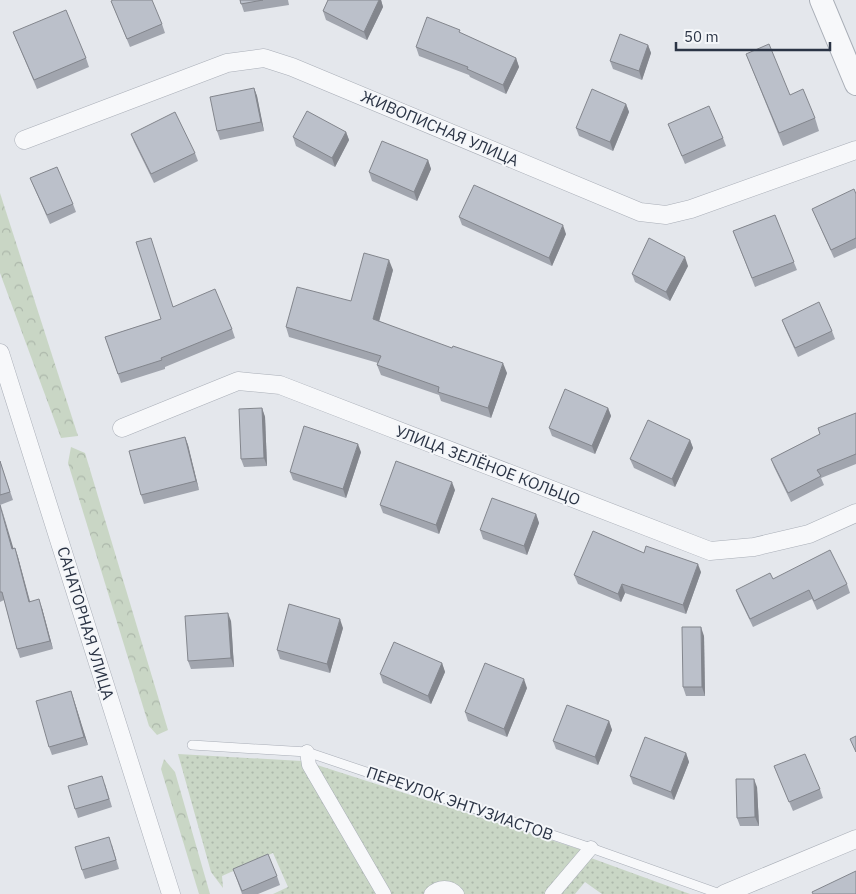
<svg xmlns="http://www.w3.org/2000/svg" width="856" height="894" viewBox="0 0 856 894" font-family="'IBM Plex Sans',sans-serif">
	<style>
		.grass { fill: url(#grass-dots) }
		.forest { fill: url(#forest-crowns) }
		.lines { fill: none; stroke-linecap: round; stroke-linejoin: round }
		.service-casing { stroke: #a9aeb7; stroke-width: 10 }
		.pedestrian-casing { stroke: #a9aeb7; stroke-width: 15 }
		.minor-casing { stroke: #a9aeb7; stroke-width: 19 }
		.tertiary-casing { stroke: #a9aeb7; stroke-width: 24 }
		.service { stroke: #f7f8fa; stroke-width: 9 }
		.pedestrian { stroke: #f7f8fa; stroke-width: 14 }
		.minor { stroke: #f7f8fa; stroke-width: 18 }
		.tertiary { stroke: #f7f8fa; stroke-width: 22 }
		.wall { fill: #a1a5ae }
		.shaded-wall { fill: #83868d }
		.building { fill: #bbc0ca; stroke: #83868d }
		.labels { text-anchor: middle; stroke-width: 4; stroke-linejoin: round; paint-order: stroke }
		.street-label { font-size: 16px; fill: #2b3445; stroke: #f4f6f9 }
	</style>
	<defs>
		<pattern id="grass-dots" width="8" height="8" patternUnits="userSpaceOnUse" patternTransform="scale(1.25)"><rect width="8" height="8" fill="#c9d6c5"/><path d="M2 2h.1M6 6h.1" fill="none" stroke="#adb8ab" stroke-width="1.8" stroke-linecap="round"/></pattern>
		<pattern id="forest-crowns" width="20" height="18" patternUnits="userSpaceOnUse" patternTransform="scale(1.25)"><rect width="20" height="18" fill="#c9d6c5"/><path d="M2 6a3 3 0 1 1 6 0M12 15a3 3 0 1 1 6 0" fill="none" stroke="#adb8ab"/></pattern>
	</defs>
	<rect width="100%" height="100%" fill="#e4e7ec"/>
	<g class="grass">
		<polygon points="178,754 302,761 380,894 273,894 288,887 273,853 222,876 223,888 211,872"/>
		<polygon points="314,764 582,850 547,894 391,894"/>
		<polygon points="591,858 690,894 602,894 585,882 575,894 558,894"/>
	</g>
	<g class="forest">
		<polygon points="0,193 78,436 61,438 0,273"/>
		<polygon points="71,447 85,453 168,730 157,735 149,726 68,463"/>
		<polygon points="164,759 175,772 210,894 199,894 161,769"/>
	</g>
	<g class="lines">
		<defs>
			<polyline id="service" points="192,745 307,752 591,848 720,894"/>
			<g id="pedestrian">
				<polyline points="307,752 309,765 384,894"/>
				<path d="M431,894C439,886 450,886 457,894"/>
				<polyline points="552,894 591,848"/>
			</g>
			<g id="minor">
				<polyline points="24,140 227,63 264,58 292,67 640,212 666,215 691,209 856,150"/>
				<polyline points="0,353 171,894"/>
				<polyline points="122,428 238,381 280,385 710,551 754,547 809,534 856,513"/>
				<polyline points="724,894 856,839"/>
			</g>
			<polyline id="tertiary" points="821,0 856,84"/>
		</defs>
		<use href="#service" class="service-casing"/>
		<use href="#pedestrian" class="pedestrian-casing"/>
		<use href="#minor" class="minor-casing"/>
		<use href="#tertiary" class="tertiary-casing"/>
		<use href="#service" class="service"/>
		<use href="#pedestrian" class="pedestrian"/>
		<use href="#minor" class="minor"/>
		<use href="#tertiary" class="tertiary"/>
	</g>
	<g class="wall">
		<polygon points="240,0 288,0 289,5 244,12"/>
		<polygon points="328,0 381,0 383,7 367,40 326,20 323,11"/>
		<polygon points="111,1 162,24 165,33 130,47"/>
		<polygon points="13,32 86,58 89,67 37,89"/>
		<polygon points="461,33 516,58 519,67 506,94 470,77 469,75 419,56 416,47"/>
		<polygon points="648,45 651,53 642,80 613,69 610,61"/>
		<polygon points="746,54 815,118 819,131 783,146"/>
		<polygon points="254,88 257,96 264,131 220,140 217,131"/>
		<polygon points="626,104 629,112 613,151 579,136 576,128"/>
		<polygon points="668,124 723,138 726,146 685,164"/>
		<polygon points="346,132 349,140 335,167 296,146 293,137"/>
		<polygon points="131,134 195,153 198,161 154,183 134,142"/>
		<polygon points="428,160 431,169 417,201 372,181 369,172"/>
		<polygon points="30,178 73,204 76,212 50,224"/>
		<polygon points="856,194 856,248 834,258 812,209"/>
		<polygon points="775,215 797,270 755,287 733,231"/>
		<polygon points="459,217 566,234 552,266 462,225"/>
		<polygon points="688,266 670,301 635,282 632,274"/>
		<polygon points="393,270 379,321 507,373 491,418 441,401 439,395 381,375 377,365 378,363 289,337 286,327 351,301"/>
		<polygon points="173,306 232,329 235,338 165,367 165,369 121,383 105,337 161,319"/>
		<polygon points="782,320 832,331 835,339 798,357 785,328"/>
		<polygon points="262,408 265,417 267,466 244,467 241,459"/>
		<polygon points="608,408 611,416 595,454 552,436 549,428"/>
		<polygon points="856,413 856,464 821,478 824,485 791,502 774,467 771,459 820,434"/>
		<polygon points="185,437 188,445 199,490 144,504 141,495"/>
		<polygon points="690,440 693,448 675,487 634,468 630,459"/>
		<polygon points="361,452 346,498 293,480 290,472"/>
		<polygon points="0,461 13,500 0,505 13,549 15,548 18,557 30,601 42,608 53,649 20,658 17,649 4,600 0,602"/>
		<polygon points="455,490 439,534 383,513 380,505"/>
		<polygon points="536,514 539,523 527,555 483,539 480,530"/>
		<polygon points="644,553 701,572 686,614 625,593 621,602 578,584 574,575"/>
		<polygon points="773,579 847,584 850,593 817,610 812,599 753,627 739,598 736,590"/>
		<polygon points="231,621 234,667 191,669 188,661"/>
		<polygon points="343,628 330,673 280,659 277,650"/>
		<polygon points="704,636 705,696 686,696 683,687"/>
		<polygon points="442,663 445,672 431,704 383,683 380,674"/>
		<polygon points="527,688 507,737 468,721 465,712"/>
		<polygon points="71,691 88,745 52,755 49,747"/>
		<polygon points="609,721 612,730 598,765 556,749 553,741"/>
		<polygon points="686,753 689,762 674,800 633,784 630,776"/>
		<polygon points="774,766 820,789 823,798 793,811"/>
		<polygon points="105,784 112,807 78,818 75,809"/>
		<polygon points="757,787 759,826 740,826 737,818"/>
		<polygon points="112,845 119,869 85,879 82,870"/>
		<polygon points="233,869 277,876 280,885 258,894 242,894"/>
	</g>
	<g class="shaded-wall">
		<polygon points="379,0 381,0 383,7 367,40 364,32"/>
		<polygon points="648,45 651,53 642,80 639,71"/>
		<polygon points="516,58 519,67 506,94 503,85"/>
		<polygon points="254,88 257,96 264,131 261,122"/>
		<polygon points="626,104 629,112 613,151 610,142"/>
		<polygon points="346,132 349,140 335,167 332,158"/>
		<polygon points="428,160 431,169 417,201 414,192"/>
		<polygon points="563,225 566,234 552,266 549,258"/>
		<polygon points="685,257 688,266 670,301 666,292"/>
		<polygon points="389,260 393,270 377,329 373,319"/>
		<polygon points="503,363 507,373 491,418 488,408"/>
		<polygon points="262,408 265,417 267,466 264,458"/>
		<polygon points="608,408 611,416 595,454 592,446"/>
		<polygon points="185,437 188,445 199,490 196,481"/>
		<polygon points="690,440 693,448 675,487 672,479"/>
		<polygon points="358,444 361,452 346,498 343,489"/>
		<polygon points="452,482 455,490 439,534 436,525"/>
		<polygon points="0,503 16,557 12,549"/>
		<polygon points="536,514 539,523 527,555 524,546"/>
		<polygon points="15,548 18,557 32,610 29,602"/>
		<polygon points="698,564 701,572 686,614 683,605"/>
		<polygon points="622,584 625,593 621,602 618,594"/>
		<polygon points="39,599 42,608 53,649 50,641"/>
		<polygon points="228,613 231,621 234,667 231,658"/>
		<polygon points="340,619 343,628 330,673 327,664"/>
		<polygon points="701,627 704,636 705,696 702,687"/>
		<polygon points="442,663 445,672 431,704 428,696"/>
		<polygon points="524,679 527,688 507,737 504,729"/>
		<polygon points="71,691 74,700 88,745 84,737"/>
		<polygon points="609,721 612,730 598,765 595,757"/>
		<polygon points="686,753 689,762 674,800 671,792"/>
		<polygon points="754,779 757,787 759,826 755,817"/>
	</g>
	<g class="building">
		<polygon points="113,0 152,0 162,24 127,39 111,1"/>
		<polygon points="240,0 263,0 241,4"/>
		<polygon points="328,0 379,0 364,32 323,11"/>
		<polygon points="66,10 86,58 34,80 13,32"/>
		<polygon points="427,17 460,30 459,32 516,58 503,85 467,69 468,67 416,47"/>
		<polygon points="620,34 648,45 639,71 610,61"/>
		<polygon points="769,44 790,95 803,89 815,118 779,133 746,54"/>
		<polygon points="254,88 261,122 217,131 210,97"/>
		<polygon points="592,89 626,104 610,142 576,128"/>
		<polygon points="709,106 723,138 682,156 668,124"/>
		<polygon points="307,111 346,132 332,158 293,137"/>
		<polygon points="175,112 195,153 151,174 131,134"/>
		<polygon points="382,141 428,160 414,192 369,172"/>
		<polygon points="57,167 73,204 47,215 30,178"/>
		<polygon points="474,185 563,225 549,258 459,217"/>
		<polygon points="854,189 856,194 856,238 831,250 812,209"/>
		<polygon points="775,215 794,262 752,278 733,231"/>
		<polygon points="151,238 173,307 215,289 232,329 161,358 162,360 118,374 105,337 161,319 136,242"/>
		<polygon points="649,238 685,257 666,292 632,274"/>
		<polygon points="364,253 389,260 373,319 452,348 453,346 503,363 488,408 438,392 439,387 377,365 381,356 286,327 297,287 351,301"/>
		<polygon points="819,302 832,331 795,348 782,320"/>
		<polygon points="565,389 608,408 592,446 549,428"/>
		<polygon points="262,408 264,458 241,459 239,409"/>
		<polygon points="856,413 856,454 817,470 821,476 788,493 771,459 820,434 818,428"/>
		<polygon points="648,420 690,440 672,479 630,459"/>
		<polygon points="304,426 358,444 343,489 290,472"/>
		<polygon points="185,437 196,481 141,495 129,451"/>
		<polygon points="0,461 10,492 0,495"/>
		<polygon points="396,461 452,482 436,525 380,505"/>
		<polygon points="492,498 536,514 524,546 480,530"/>
		<polygon points="0,505 12,549 15,548 29,602 39,599 50,641 17,649 2,592 0,592"/>
		<polygon points="593,531 644,553 646,546 698,564 683,605 622,584 618,594 574,575"/>
		<polygon points="830,550 847,584 814,601 809,590 750,619 736,590 770,573 773,579"/>
		<polygon points="289,604 340,619 327,664 277,650"/>
		<polygon points="228,613 231,658 188,661 185,616"/>
		<polygon points="682,627 701,627 702,687 683,687"/>
		<polygon points="394,642 442,663 428,696 380,674"/>
		<polygon points="485,663 524,679 504,729 465,712"/>
		<polygon points="71,691 84,737 49,747 36,701"/>
		<polygon points="567,705 609,721 595,757 553,741"/>
		<polygon points="856,736 856,752 850,739"/>
		<polygon points="645,737 686,753 671,792 630,776"/>
		<polygon points="805,754 820,789 789,802 774,766"/>
		<polygon points="102,776 109,799 75,809 68,786"/>
		<polygon points="736,779 754,779 755,817 737,818"/>
		<polygon points="109,837 116,860 82,870 75,847"/>
		<polygon points="268,854 277,876 242,891 233,869"/>
		<polygon points="856,871 856,894 813,894 812,892"/>
	</g>
	<g class="labels">
		<g class="street-label">
			<text transform="translate(440 128) rotate(23)" y="6">ЖИВОПИСНАЯ УЛИЦА</text>
			<text transform="translate(488 465) rotate(21)" y="6">УЛИЦА ЗЕЛЁНОЕ КОЛЬЦО</text>
			<text transform="translate(86 623) rotate(73)" y="6">САНАТОРНАЯ УЛИЦА</text>
			<text transform="translate(460 803) rotate(19)" y="6">ПЕРЕУЛОК ЭНТУЗИАСТОВ</text>
		</g>
	</g>
	<path d="M676 42v8h154v-8" fill="none" stroke="#2b3445" stroke-width="2.5"/>
	<text x="684" y="42" font-size="15" fill="#2b3445" stroke="#f4f6f9" stroke-width="4" paint-order="stroke">50 m</text>
</svg>
